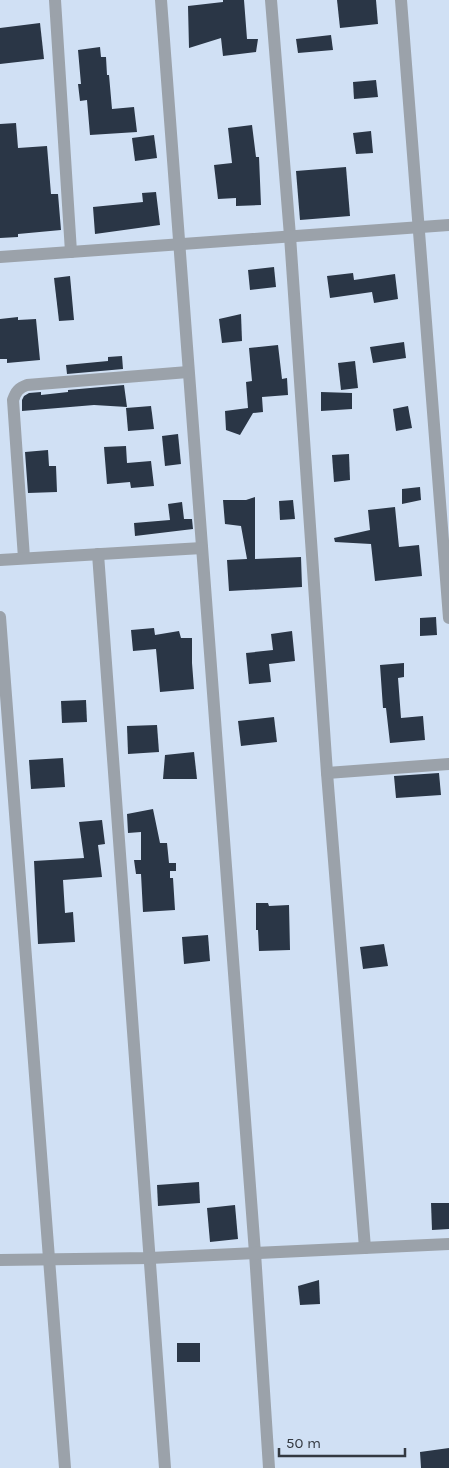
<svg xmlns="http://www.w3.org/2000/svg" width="449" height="1468" viewBox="0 0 449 1468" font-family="Karla,sans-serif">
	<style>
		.building { fill: #2a3646 }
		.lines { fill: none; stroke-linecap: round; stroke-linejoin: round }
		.minor { stroke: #9ba2aa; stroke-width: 12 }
	</style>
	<rect width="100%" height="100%" fill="#d0e0f4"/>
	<g class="building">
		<polygon points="223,0 244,0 247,39 258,39 256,52 223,56 221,38 189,48 188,6 223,2"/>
		<polygon points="337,0 376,0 378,24 340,28"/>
		<polygon points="40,23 44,59 0,64 0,28"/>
		<polygon points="331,35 333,50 298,53 296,39"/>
		<polygon points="100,47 101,57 106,57 107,75 109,75 112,109 134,107 137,132 90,135 87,100 80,101 78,84 81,84 78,50"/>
		<polygon points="376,80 378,97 354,99 353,82"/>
		<polygon points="16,123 18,148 47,146 51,194 58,194 61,230 18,234 18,237 0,238 0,124"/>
		<polygon points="252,125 256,157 259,157 261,205 236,206 236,198 218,199 214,165 232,163 228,128"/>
		<polygon points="371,131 373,153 356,154 353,133"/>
		<polygon points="154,135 157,158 135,161 132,138"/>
		<polygon points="346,167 350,216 300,220 296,171"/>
		<polygon points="156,192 160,225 95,234 93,207 143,202 142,193"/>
		<polygon points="274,267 276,287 250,290 248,270"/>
		<polygon points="353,273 354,280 395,274 398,299 374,303 372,292 330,298 327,276"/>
		<polygon points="70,276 74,320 59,321 54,278"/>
		<polygon points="241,314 242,341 222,343 219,319"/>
		<polygon points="18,317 18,320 36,319 40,360 7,363 7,359 0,359 0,319"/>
		<polygon points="404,342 406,358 373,363 370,347"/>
		<polygon points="278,345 282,379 287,378 288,395 262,397 263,412 253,413 240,435 226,430 225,411 248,408 246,382 252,381 249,348"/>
		<polygon points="122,356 123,369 67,374 66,365 108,361 108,357"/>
		<polygon points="355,361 358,388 341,390 338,363"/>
		<polygon points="124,385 127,407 94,405 22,411 22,400 24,396 29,393 41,392 41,395 68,392 68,390"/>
		<polygon points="321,392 352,393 352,409 321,411"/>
		<polygon points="151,406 154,429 128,431 126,408"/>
		<polygon points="408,406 412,428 396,431 393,409"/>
		<polygon points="178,434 181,464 165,466 162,436"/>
		<polygon points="126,446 127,463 151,461 154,486 131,488 130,482 107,484 104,447"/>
		<polygon points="48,450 49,466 56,466 57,492 28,493 25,452"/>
		<polygon points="349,454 350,480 334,482 332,455"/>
		<polygon points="420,487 421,500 402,504 402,489"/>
		<polygon points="255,497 255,559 301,557 302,587 229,591 227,560 247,559 241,526 225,524 223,500 246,500"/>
		<polygon points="293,500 295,519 280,520 279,501"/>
		<polygon points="182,502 184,519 192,519 193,529 135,536 134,523 170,520 168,504"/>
		<polygon points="395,507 399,547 419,545 422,576 375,581 371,544 335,542 334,538 370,530 368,510"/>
		<polygon points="436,617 437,635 420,636 420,618"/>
		<polygon points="154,628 155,635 179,631 181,638 192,638 192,663 194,689 160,692 156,649 133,651 131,630"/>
		<polygon points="292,631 295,661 269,664 271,682 249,684 246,653 273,650 271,634"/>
		<polygon points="404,663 404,677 398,678 401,718 423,716 425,740 390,743 386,708 383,708 380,665"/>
		<polygon points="86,700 87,722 62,723 61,701"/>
		<polygon points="274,717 277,742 241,746 238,721"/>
		<polygon points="157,725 159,752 128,754 127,726"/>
		<polygon points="194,752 197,779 163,779 165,755"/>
		<polygon points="63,758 65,787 31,789 29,760"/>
		<polygon points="439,773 441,795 396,798 394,776"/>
		<polygon points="153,809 160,843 167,843 169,863 176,863 176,871 170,871 170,878 173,878 175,910 143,912 141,874 136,874 134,860 141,860 141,832 128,833 127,814"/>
		<polygon points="102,820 105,844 98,845 102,877 63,880 65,913 73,912 75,942 38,944 34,861 84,858 79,822"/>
		<polygon points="256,903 268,903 269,906 289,905 290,950 259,951 258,930 256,930"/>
		<polygon points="208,935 210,961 184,964 182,937"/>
		<polygon points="384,944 388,966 363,969 360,947"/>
		<polygon points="199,1182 200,1203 158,1206 157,1185"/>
		<polygon points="431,1203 449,1203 449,1229 432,1230"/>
		<polygon points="235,1205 238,1239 210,1242 207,1208"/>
		<polygon points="319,1280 320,1304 300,1305 298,1286"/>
		<rect x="177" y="1343" width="23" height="19"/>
		<polygon points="449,1448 449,1468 421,1468 420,1452"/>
	</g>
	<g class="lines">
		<g class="minor">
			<polyline points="55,0 71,252"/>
			<polyline points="161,0 255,1253 269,1468"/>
			<polyline points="271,0 290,236 327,773 365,1248"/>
			<polyline points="401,0 449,618"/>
			<polyline points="0,257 449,225"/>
			<polyline points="98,554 165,1468"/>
			<path d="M24,558L13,400C16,391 19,388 27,385L188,372"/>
			<polyline points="0,560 202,548"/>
			<polyline points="0,617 65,1468"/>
			<polyline points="327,773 449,764"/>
			<polyline points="0,1260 150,1258 449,1244"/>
		</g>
	</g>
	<path d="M279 1448v8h126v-8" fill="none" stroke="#333941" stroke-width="2.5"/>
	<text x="286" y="1448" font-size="15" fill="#333941" stroke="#d0e0f4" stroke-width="4" paint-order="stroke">50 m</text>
</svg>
